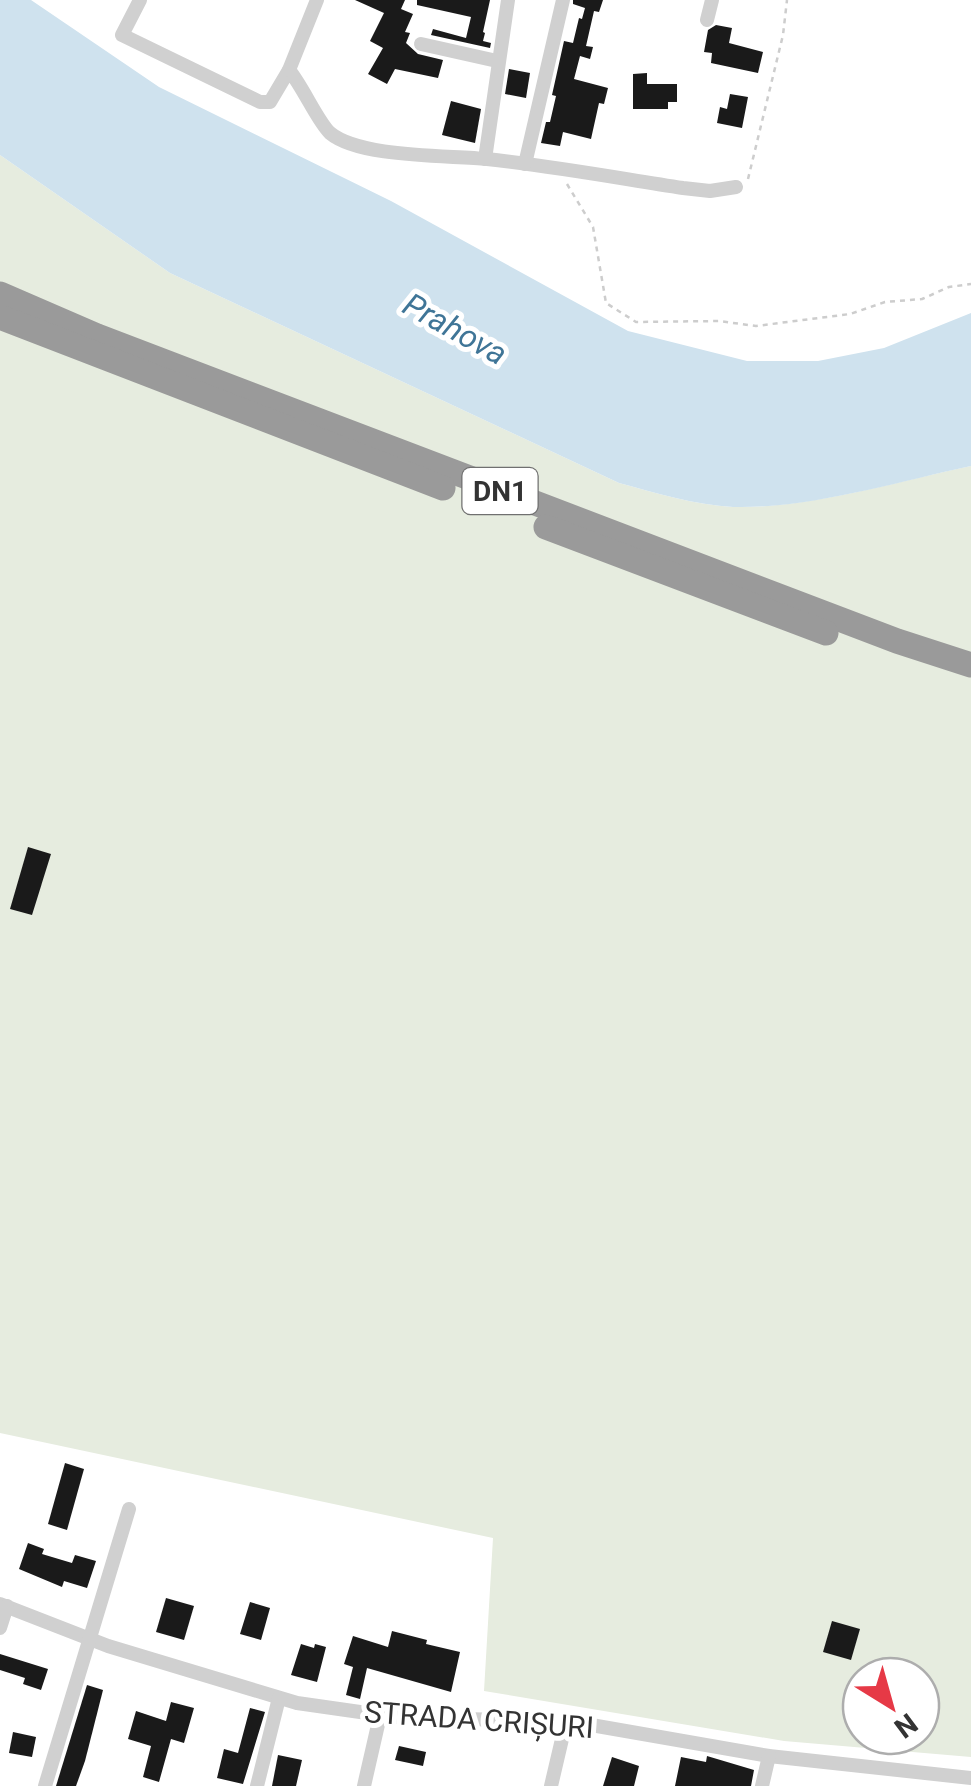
<svg xmlns="http://www.w3.org/2000/svg" width="971" height="1786" viewBox="0 0 971 1786" font-family="Roboto,sans-serif">
	<style>
		.green { fill: #e6ecdf; fill-rule: evenodd }
		.water { fill: #cfe2ee }
		.building { fill: #1a1a1a }
		.lines { fill: none; stroke-linecap: round; stroke-linejoin: round }
		.path { stroke: #cdcdcd; stroke-width: 2.5; stroke-dasharray: 5 5; stroke-linecap: butt }
		.street { stroke: #d0d0d0; stroke-width: 14 }
		.highway { stroke: #9a9a9a; stroke-width: 25 }
		.labels { text-anchor: middle; stroke-width: 10; stroke-linejoin: round; paint-order: stroke }
		.shield { fill: #fff; stroke: #707070; stroke-width: 2.5 }
		.shield-label { font-size: 28px; font-weight: bold; fill: #333 }
		.street-label { font-size: 30px; fill: #333; stroke: #fff }
		.water-label { font-size: 32px; font-style: italic; fill: #3f7597; stroke: #fff }
	</style>
	<rect width="100%" height="100%" fill="#fff"/>
	<path class="green" d="M0,155L170,273L619,483C656,493 695,505 733,507C807,509 898,481 971,466V1757L784,1741L484,1691L493,1538L0,1433ZM861,1676H921V1736H861Z"/>
	<path class="water" d="M0,0H31L159,87L391,201L628,331L747,361H818L884,348L971,313V466C896,482 809,509 733,507C695,505 656,493 619,483L170,273L0,155Z"/>
	<g class="building">
		<polygon points="355,0 405,0 401,9 413,14 405,32 410,33 406,43 418,54 443,60 438,78 395,69 387,84 368,74 383,48 370,41 384,13"/>
		<polygon points="417,0 490,0 483,32 485,33 483,41 491,43 490,48 431,35 433,29 466,38 471,17 417,5"/>
		<polygon points="573,0 603,0 599,12 594,11 586,46 593,47 590,59 580,56 574,79 608,88 604,104 599,103 591,139 563,132 560,146 541,143 546,122 550,122 556,96 552,95 564,41 573,43 579,18 582,19 585,8 573,4"/>
		<polygon points="716,25 732,28 729,43 763,52 758,73 711,63 712,53 704,52 708,30"/>
		<polygon points="509,69 530,73 526,98 505,94"/>
		<polygon points="647,73 647,84 677,84 677,102 668,102 668,109 633,109 633,74"/>
		<polygon points="730,94 748,97 742,128 717,123 720,107 727,109"/>
		<polygon points="451,101 481,109 475,143 442,135"/>
		<polygon points="28,847 51,854 32,915 10,909"/>
		<polygon points="65,1463 84,1469 67,1530 48,1524"/>
		<polygon points="28,1543 44,1549 42,1554 72,1563 75,1555 96,1561 87,1588 64,1581 62,1587 19,1569"/>
		<polygon points="166,1598 194,1606 184,1640 156,1632"/>
		<polygon points="250,1602 270,1608 261,1640 240,1634"/>
		<polygon points="832,1621 860,1629 851,1660 823,1652"/>
		<polygon points="392,1631 427,1640 426,1644 460,1652 451,1692 367,1668 360,1699 346,1695 353,1667 344,1664 353,1636 388,1647"/>
		<polygon points="301,1644 314,1648 315,1644 326,1647 317,1682 291,1675"/>
		<polygon points="0,1654 48,1669 41,1690 23,1684 25,1678 0,1670"/>
		<polygon points="87,1685 103,1690 85,1761 76,1786 56,1786"/>
		<polygon points="171,1702 194,1708 184,1743 171,1739 159,1782 143,1777 151,1746 128,1739 136,1711 166,1721"/>
		<polygon points="250,1708 265,1712 243,1784 217,1778 224,1749 238,1753"/>
		<polygon points="13,1732 36,1737 32,1757 9,1753"/>
		<polygon points="399,1746 426,1752 423,1766 395,1760"/>
		<polygon points="278,1755 302,1760 296,1786 272,1786"/>
		<polygon points="707,1756 754,1770 751,1786 675,1786 681,1757 706,1762"/>
		<polygon points="612,1757 639,1766 634,1786 603,1786"/>
	</g>
	<g class="lines">
		<g class="path">
			<polyline points="748,179 783,35 787,0"/>
			<polyline points="567,184 593,227 606,303 636,322 719,321 756,326 850,314 885,302 922,299 949,287 971,284"/>
		</g>
		<g class="street">
			<path d="M140,0L122,35L260,102H270L289,70C303,87 318,122 330,133C360,158 448,155 487,159C553,166 618,178 683,188L710,191L736,187"/>
			<polyline points="707,20 712,0"/>
			<polyline points="421,44 497,61"/>
			<polyline points="289,70 317,0"/>
			<polyline points="485,159 508,0"/>
			<polyline points="525,164 563,0"/>
			<polyline points="0,1604 108,1646 297,1703 395,1717 574,1722 769,1756 971,1778"/>
			<polyline points="0,1628 7,1606"/>
			<polyline points="45,1786 129,1509"/>
			<polyline points="257,1786 279,1698"/>
			<polyline points="364,1786 380,1716"/>
			<polyline points="551,1786 566,1722"/>
			<polyline points="762,1786 769,1756"/>
		</g>
		<g class="highway">
			<polyline points="0,294 97,336 897,641 971,665"/>
			<polyline points="0,317 443,488"/>
			<polyline points="546,527 826,633"/>
		</g>
	</g>
	<g class="labels">
		<rect class="shield" x="462.5" y="468" width="75" height="46" rx="8"/>
		<g class="shield-label">
			<text x="500" y="501">DN1</text>
		</g>
		<g class="street-label">
			<text transform="translate(479 1720) rotate(4)" y="10">STRADA CRIȘURI</text>
		</g>
		<g class="water-label">
			<text transform="translate(455 329) rotate(29)" y="11">Prahova</text>
		</g>
	</g>
	<g transform="translate(891 1706) rotate(143)"><circle r="48" fill="#ffffff" stroke="#adadad" stroke-width="2.5"/>
	<path d="M0-8L18 38L0 25L-18 38Z" fill="#e63946"/>
	<text y="-15" font-size="28" font-weight="bold" text-anchor="middle" fill="#333333">N</text>
	</g>
</svg>
